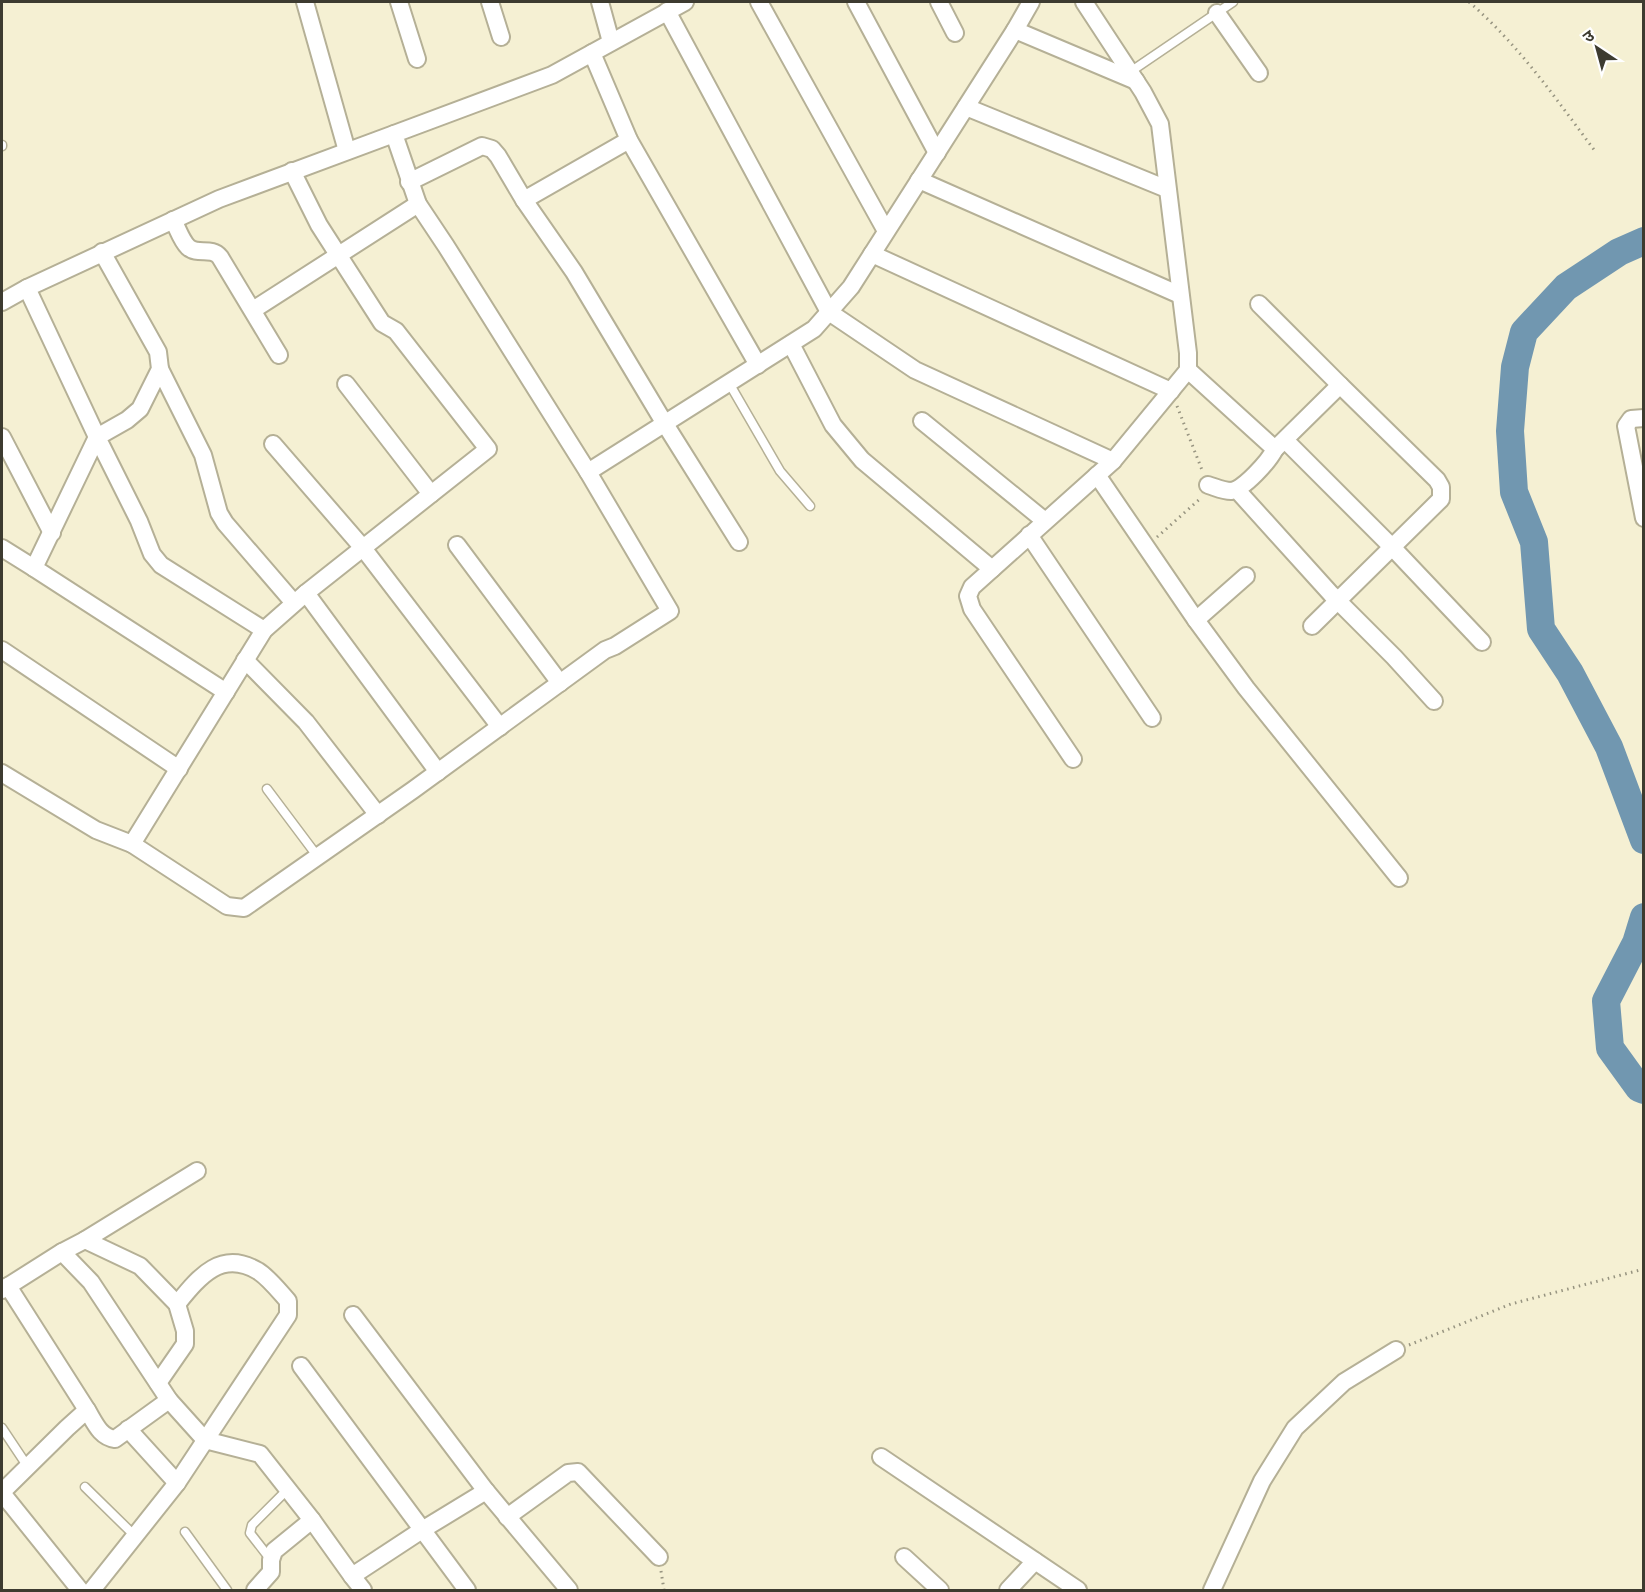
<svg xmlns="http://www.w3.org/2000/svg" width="1645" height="1592" viewBox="0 0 1645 1592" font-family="Quicksand,'Noto Sans Devanagari',sans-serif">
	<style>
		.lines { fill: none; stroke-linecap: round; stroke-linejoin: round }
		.river { stroke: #7197b0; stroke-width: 28 }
		.lane-casing { stroke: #b5b096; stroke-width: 11 }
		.street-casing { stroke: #b5b096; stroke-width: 20 }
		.path { stroke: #979480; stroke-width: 3; stroke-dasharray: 1.5 4.5; stroke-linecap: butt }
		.lane { stroke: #fff; stroke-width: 8 }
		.street { stroke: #fff; stroke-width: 16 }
	</style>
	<rect width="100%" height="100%" fill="#f5f0d3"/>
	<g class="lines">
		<g class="river">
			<polyline points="1644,241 1619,252 1566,287 1524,332 1515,367 1510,431 1514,492 1534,542 1541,629 1570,673 1609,747 1644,840"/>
			<polyline points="1644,917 1636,943 1606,1001 1610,1048 1639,1088 1644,1090"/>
		</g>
		<defs>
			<g id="lane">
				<polyline points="1130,72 1233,2"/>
				<polyline points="2,145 2,146"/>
				<polyline points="729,383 780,471 810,506"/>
				<polyline points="267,789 318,857"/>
				<polyline points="2,1428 28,1467"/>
				<polyline points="85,1487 135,1536"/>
				<polyline points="185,1532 227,1590"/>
				<polyline points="271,1560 250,1533 252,1525 288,1489"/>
			</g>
			<g id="street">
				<polyline points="305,2 347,151"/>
				<polyline points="399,2 417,59"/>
				<polyline points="490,2 501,37"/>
				<polyline points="600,2 611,42"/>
				<polyline points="759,2 886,231"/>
				<polyline points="856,2 937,153"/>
				<polyline points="939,2 955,33"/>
				<polyline points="1084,2 1143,92 1160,124 1188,353 1188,370 1113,461"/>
				<polyline points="667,11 829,312 915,370 1113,461 972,587 968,596 972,609 1073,759"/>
				<polyline points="1217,13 1259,73"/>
				<polyline points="1015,30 1136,81"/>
				<polyline points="592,53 629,140 758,365"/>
				<polyline points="966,107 1167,189"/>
				<polyline points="292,171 319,225 382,323 396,331 488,449 306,593 264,630 132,844 227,906 244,908 413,790 605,650 615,646 670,611 588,472 446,246 418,204 394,134 552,75 685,2"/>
				<polyline points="919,180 1180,295"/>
				<polyline points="409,182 482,146 492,149 498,156 524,200 574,272 665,424 739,542"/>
				<polyline points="524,200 629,140"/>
				<path d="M173,220C178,229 181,240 188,247C198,256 211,246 220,257L279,355"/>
				<polyline points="102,252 158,352 160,369 140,409 127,420 97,437 139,521 152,554 161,565 264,630"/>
				<polyline points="872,254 1171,391"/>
				<polyline points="2,302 27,288"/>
				<polyline points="1259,304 1340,385 1275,449"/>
				<polyline points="253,310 418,204"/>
				<polyline points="791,344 833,425 862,460 992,569"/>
				<polyline points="160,369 203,455 219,513 225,523 294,603"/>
				<path d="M1188,370L1275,449C1269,461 1244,489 1231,491C1223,491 1215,487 1208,485"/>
				<polyline points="346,384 431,494"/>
				<polyline points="1644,418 1631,419 1626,426 1644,518"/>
				<polyline points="922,421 1045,521"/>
				<polyline points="2,437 52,533"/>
				<polyline points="1285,440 1392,547 1482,642"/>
				<polyline points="273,444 363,548 500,727"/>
				<polyline points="588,472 814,329 851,287 1015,30 1031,2"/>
				<polyline points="1097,475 1196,620 1246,688 1399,878"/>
				<polyline points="1237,490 1331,594 1394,657 1434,701"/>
				<polyline points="1029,535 1152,718"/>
				<polyline points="457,545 560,683"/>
				<polyline points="2,548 34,568"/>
				<polyline points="306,593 438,772"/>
				<polyline points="1196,620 1246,576"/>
				<polyline points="1312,626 1441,499 1441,487 1437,480 1340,385"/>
				<polyline points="2,650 179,769"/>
				<polyline points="245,660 306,722 378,815"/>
				<polyline points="226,692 34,568 97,437 27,288 219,199 394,134"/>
				<polyline points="2,773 96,830 132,844"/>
				<polyline points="85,1240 197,1171"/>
				<polyline points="62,1252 85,1240 140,1266 177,1304 185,1331 185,1344 158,1383"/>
				<polyline points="8,1286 87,1410"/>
				<polyline points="2,1290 62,1252 91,1282 169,1400 205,1440 260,1454 312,1520 352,1576 422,1530 486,1491"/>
				<polyline points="353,1315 486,1491 569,1590"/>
				<polyline points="301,1366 467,1590"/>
				<polyline points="128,1429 177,1483"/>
				<polyline points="881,1457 1078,1590"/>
				<path d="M2,1492L67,1428L87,1410C95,1423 100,1437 115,1439L169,1400"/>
				<polyline points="2,1493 80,1590"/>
				<polyline points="507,1517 568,1473 578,1472 659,1557"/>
				<polyline points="904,1557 940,1590"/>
				<polyline points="352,1576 363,1590"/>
				<path d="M92,1590L177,1483L288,1315V1301C279,1291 269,1278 258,1271C221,1249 199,1277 177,1304"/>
				<polyline points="255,1590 271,1572 271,1560 274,1551 312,1520"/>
				<polyline points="1008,1590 1035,1561"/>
				<polyline points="1212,1590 1262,1481 1295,1428 1344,1382 1396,1350"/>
			</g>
		</defs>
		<use href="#lane" class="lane-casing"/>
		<use href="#street" class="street-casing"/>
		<g class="path">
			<path d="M1469,2C1519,45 1556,99 1595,151"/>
			<polyline points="1177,406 1202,470"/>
			<polyline points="1157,537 1201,498"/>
			<polyline points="1409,1345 1511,1304 1644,1269"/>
			<polyline points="661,1571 664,1590"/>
		</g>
		<use href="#lane" class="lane"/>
		<use href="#street" class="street"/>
	</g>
	<rect width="1645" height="1592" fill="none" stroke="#3d3b30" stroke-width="6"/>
	<g transform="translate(1597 48) rotate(324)" stroke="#ffffff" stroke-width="4.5" paint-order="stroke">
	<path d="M0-4.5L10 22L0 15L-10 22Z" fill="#3d3b30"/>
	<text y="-9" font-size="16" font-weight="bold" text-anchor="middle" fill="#3d3b30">उ</text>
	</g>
</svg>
